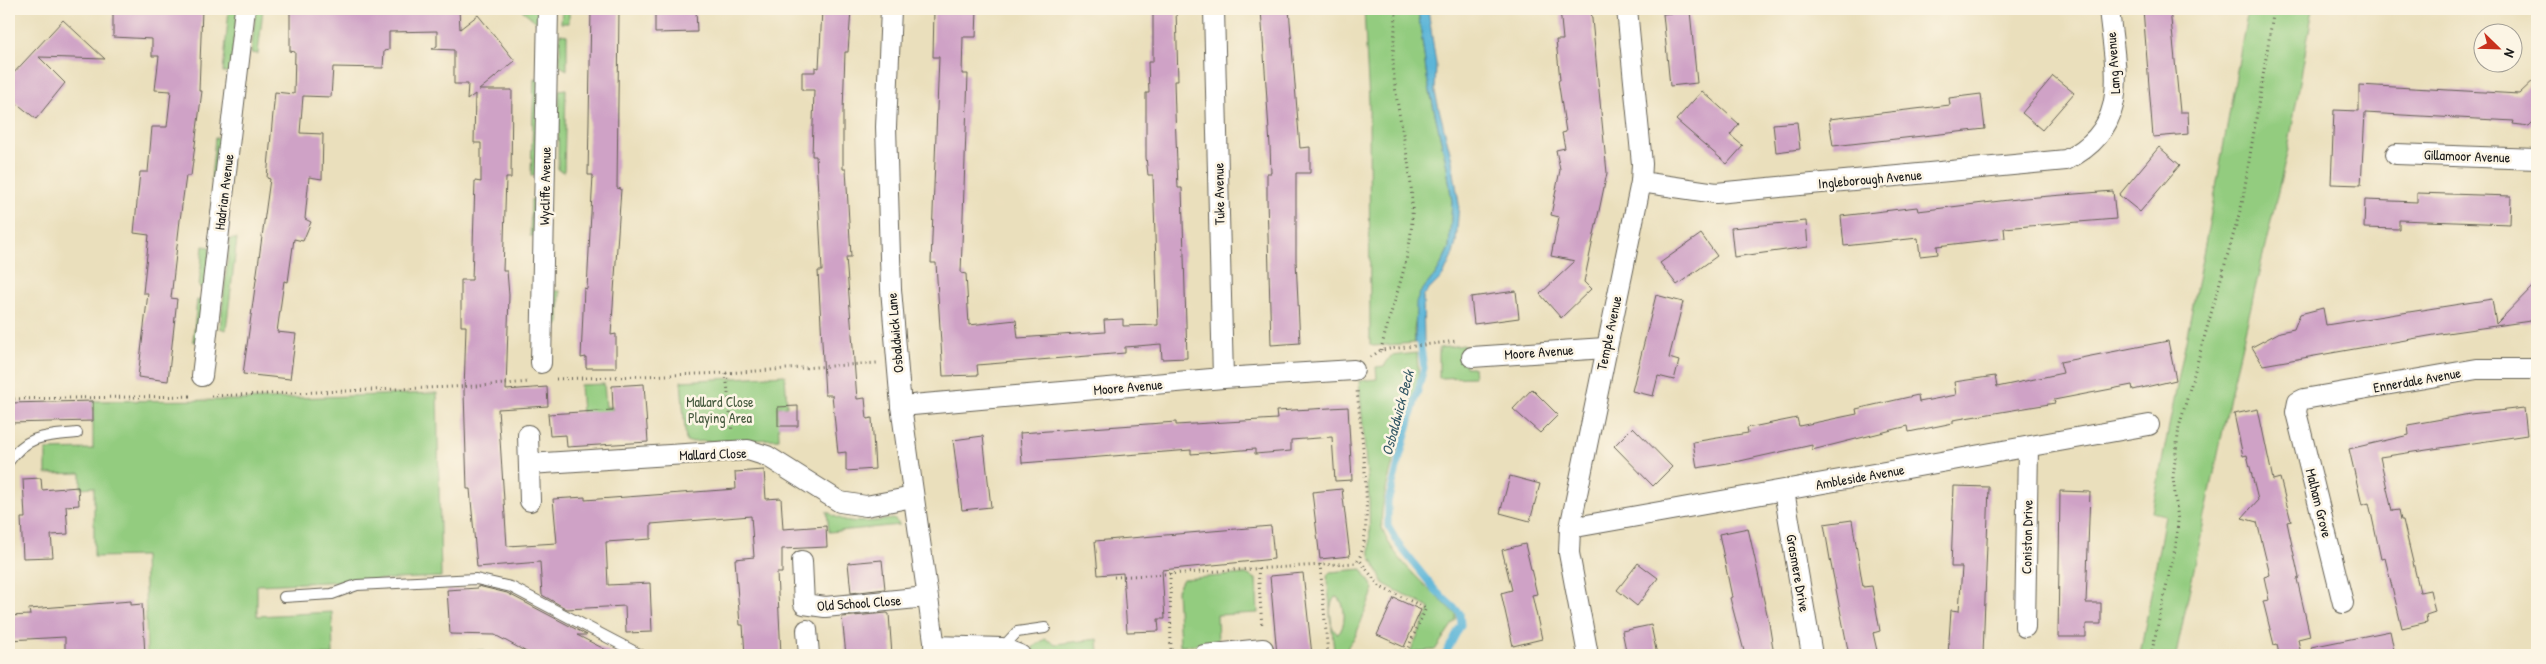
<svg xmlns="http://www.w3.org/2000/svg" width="2546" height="664" viewBox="0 0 2546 664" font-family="'Patrick Hand',sans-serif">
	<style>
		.green { fill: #93cc7f; stroke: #58744e; fill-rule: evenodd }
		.water { fill: #5bb5d8; stroke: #3c687a }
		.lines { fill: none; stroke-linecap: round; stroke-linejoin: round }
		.stream { stroke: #5bb5d8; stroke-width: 7 }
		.building { fill: #cfa2c6 }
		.lane-casing { stroke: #646054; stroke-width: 12 }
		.street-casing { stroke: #646054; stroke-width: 22 }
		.path { stroke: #646054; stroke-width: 3; stroke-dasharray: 1 4; stroke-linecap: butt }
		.lane { stroke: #fff; stroke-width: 10 }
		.street { stroke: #fff; stroke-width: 20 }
		.labels { text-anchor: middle; stroke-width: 5; stroke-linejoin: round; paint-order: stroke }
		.street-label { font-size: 14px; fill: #1c1c1c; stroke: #fcf5e5 }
		.park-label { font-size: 14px; fill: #465a3f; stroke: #fcf5e5 }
		.water-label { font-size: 15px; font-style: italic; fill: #355967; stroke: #fcf5e5 }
	</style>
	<rect width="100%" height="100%" fill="#fcf5e5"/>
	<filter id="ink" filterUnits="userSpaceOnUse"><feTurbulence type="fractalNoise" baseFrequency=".02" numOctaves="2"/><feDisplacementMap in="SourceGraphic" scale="10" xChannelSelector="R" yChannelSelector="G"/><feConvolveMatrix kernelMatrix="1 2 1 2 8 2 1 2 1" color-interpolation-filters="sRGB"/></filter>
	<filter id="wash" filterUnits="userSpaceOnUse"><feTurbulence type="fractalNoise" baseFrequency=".0096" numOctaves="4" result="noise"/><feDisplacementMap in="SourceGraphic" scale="20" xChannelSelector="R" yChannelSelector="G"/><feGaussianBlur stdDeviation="1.12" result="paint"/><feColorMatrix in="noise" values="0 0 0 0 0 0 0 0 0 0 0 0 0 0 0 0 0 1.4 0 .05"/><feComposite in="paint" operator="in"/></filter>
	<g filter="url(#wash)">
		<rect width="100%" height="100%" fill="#eadfbc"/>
		<g class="green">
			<polygon points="229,9 238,9 230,72 223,72"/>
			<polygon points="256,9 263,9 258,54 251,53"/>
			<polygon points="521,9 540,9 540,25"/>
			<polygon points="562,9 569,9 569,23 561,23"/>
			<polygon points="1364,9 1418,9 1427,78 1447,167 1452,202 1449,248 1438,271 1420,293 1414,330 1415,343 1373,346 1370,344 1369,103"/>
			<polygon points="2248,9 2313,9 2288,149 2232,387 2176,655 2140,655 2165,515 2152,512 2215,193"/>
			<polygon points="560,34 567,35 567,70 560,66"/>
			<polygon points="534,79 540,80 537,174 531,176"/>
			<polygon points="566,89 564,172 558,170 559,90"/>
			<polygon points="215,138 223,139 218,179 211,180"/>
			<polygon points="531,199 537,201 536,236 530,236"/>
			<polygon points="230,239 237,239 226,330 220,328"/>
			<polygon points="203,246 210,247 207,288 199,287"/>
			<polygon points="554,291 560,291 559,325 554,326"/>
			<polygon points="197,300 204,301 200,342 193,341"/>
			<polygon points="1464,345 1466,367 1473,367 1474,377 1439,378 1439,348"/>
			<path d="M1417,353C1417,361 1419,371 1418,379C1412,412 1373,506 1383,531C1394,560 1433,593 1456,614V619L1435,650L1410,652L1430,608L1384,584L1370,556L1369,498L1359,381L1377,379L1376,367L1384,366L1391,356Z"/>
			<polygon points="785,375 787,406 778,407 779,439 686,442 681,381"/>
			<polygon points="604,384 606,407 612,407 613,424 583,428 580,385"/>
			<polygon points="437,393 441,577 257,585 257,616 332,612 333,655 147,655 144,556 94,557 94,487 81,488 81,473 46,474 46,450 93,449 93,401 237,400"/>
			<path d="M827,511C845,527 872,521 894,519L900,525L829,532Z"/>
			<path d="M1362,569L1374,589L1355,637L1348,646L1347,653H1336L1334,651L1327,575L1330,572ZM1335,597L1339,598C1346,606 1346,627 1338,634C1328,628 1328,605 1335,597Z"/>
			<polygon points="1246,574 1256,579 1258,613 1217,615 1218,644 1180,645 1177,590 1183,579"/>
			<polygon points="1045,639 1056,644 1098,639 1099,655 1032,654 1033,647"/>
			<polygon points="484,650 484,655 423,655 423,652"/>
		</g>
		<polygon class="water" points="1418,9 1428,9 1436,64 1435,93 1452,160 1459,204 1456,243 1453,254 1443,276 1423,296 1424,342 1415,343 1416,303 1420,293 1438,271 1449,248 1452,202 1447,167 1427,78"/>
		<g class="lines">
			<polyline class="stream" points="1419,334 1424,368 1388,502 1388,526 1399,545 1436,591 1460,613 1461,625 1445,655"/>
		</g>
		<g id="blocks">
			<g class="building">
				<polygon points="113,9 202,9 199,91 202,91 191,176 186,176 180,220 171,298 177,299 168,381 138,377 148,293 143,293 149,235 134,233 140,172 148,172 152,127 167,127 171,91 155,90 159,56 152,56 152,39 113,37"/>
				<polygon points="290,9 459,9 460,29 478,15 515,61 479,90 512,90 511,178 506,178 503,271 507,271 509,295 506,390 547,387 548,406 498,409 507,546 557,543 553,499 585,497 585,500 736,489 735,472 764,470 766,499 781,498 783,529 826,526 827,547 782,549 782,573 777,573 781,655 745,655 743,625 740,625 735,559 754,557 751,516 651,524 651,539 606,542 608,585 650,583 652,632 626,633 625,606 567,609 542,595 540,562 477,567 470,489 467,489 464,392 466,326 461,326 461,280 472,280 475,181 481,182 481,143 474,143 475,94 467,100 468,84 454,84 454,50 432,49 437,46 437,31 389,32 389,50 384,51 383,68 333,67 331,97 303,96 300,133 323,134 322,179 309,177 305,219 311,222 303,241 294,239 288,282 284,281 277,332 296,334 290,379 243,374 270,179 267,178 275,92 294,94 295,52 290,51"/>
				<polygon points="591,9 619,9 617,188 621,189 611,335 616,334 616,368 586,368 586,357 581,358 584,288 587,289 593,175 588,175"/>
				<polygon points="655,9 696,9 697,32 655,33"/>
				<polygon points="822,9 851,10 848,52 845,52 843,112 843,169 846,169 851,257 846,257 857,399 865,398 867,419 872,418 875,469 846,471 846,452 838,453 832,395 825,395 818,271 822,271 816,156 812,156 814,90 802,90 802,72 815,72 815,67 819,68"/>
				<polygon points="934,9 977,9 976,37 963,37 962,74 968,74 961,273 966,274 969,325 1016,320 1018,338 1105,332 1104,320 1123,319 1123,326 1158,325 1153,175 1148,175 1146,157 1146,93 1149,93 1148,62 1153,62 1153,9 1176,9 1178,81 1174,81 1175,113 1178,188 1182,188 1187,358 1162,359 1161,344 1125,347 1125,353 977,365 978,375 943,376 936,263 931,263 939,57 933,57"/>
				<polygon points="1261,9 1289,9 1300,148 1310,147 1310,173 1296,173 1296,260 1300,343 1271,345 1267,199 1267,173 1271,173 1270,146"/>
				<polygon points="1560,9 1591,9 1607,173 1584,282 1591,289 1561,318 1540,294 1575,261 1551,256 1559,217 1551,215 1560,170 1556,150 1565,148 1562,133 1566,132 1558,80 1560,80 1556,40 1563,40"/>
				<polygon points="2143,9 2170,9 2180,112 2188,112 2189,134 2153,137"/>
				<polygon points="1690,11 1697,83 1670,86 1663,14"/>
				<polygon points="63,20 105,59 39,57 65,83 36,119 9,97 9,78"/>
				<polygon points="2053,76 2074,93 2042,130 2022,113"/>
				<polygon points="2537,77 2537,118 2529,126 2513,124 2514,121 2365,113 2361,185 2331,184 2334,110 2359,111 2359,85 2519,94"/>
				<polygon points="1702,91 1739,124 1730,135 1743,146 1727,164 1676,120"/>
				<polygon points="1981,94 1985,129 1833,146 1829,119 1950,105 1949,98"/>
				<polygon points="1797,122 1800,149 1776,152 1773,124"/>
				<polygon points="2159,147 2180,165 2140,212 2119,195"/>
				<polygon points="2113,191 2116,219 2004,228 2005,238 1937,246 1938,254 1920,256 1918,238 1844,246 1841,216 1917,207 1918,211 2025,198"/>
				<polygon points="2417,193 2511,196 2510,224 2399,220 2399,229 2364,228 2365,200 2417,202"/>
				<polygon points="1806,221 1808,247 1734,257 1731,228"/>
				<polygon points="1701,234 1717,256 1677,285 1660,263"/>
				<polygon points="2537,282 2537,320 2440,334 2263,365 2252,347 2280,332 2294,329 2300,314 2323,308 2326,325 2492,299 2496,324"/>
				<polygon points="1516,291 1519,318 1474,324 1471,297"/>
				<polygon points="1656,295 1683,302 1669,358 1679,361 1674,380 1658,376 1653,396 1632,391"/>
				<polygon points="2168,341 2176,380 2133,390 2132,385 2054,400 2055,403 1953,420 1953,423 1909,432 1908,426 1812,450 1812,445 1740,461 1697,468 1693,442 1748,433 1747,428 1797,418 1799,426 1857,414 1856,409 1918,395 1919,402 1956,395 1954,382 1995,376 1997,387 2063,373 2060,362"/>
				<polygon points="644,384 648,442 567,447 566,435 550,436 548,414 613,410 612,386"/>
				<polygon points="1532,389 1558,415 1540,433 1513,409"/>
				<polygon points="93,401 93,421 9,423 9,403"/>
				<polygon points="798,406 798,426 778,426 778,407"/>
				<polygon points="1348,407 1352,480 1335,481 1332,437 1291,440 1291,451 1255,454 1255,449 1191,454 1191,450 1022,463 1020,433 1176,422 1176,425 1277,419 1276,411"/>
				<polygon points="2524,408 2527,435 2380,457 2392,511 2399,510 2401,520 2403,520 2420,592 2430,590 2435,612 2426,615 2427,622 2402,628 2385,558 2381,559 2369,503 2362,505 2349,449 2409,435 2408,425 2470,414"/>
				<polygon points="2258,409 2273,480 2280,478 2291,521 2287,522 2299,578 2297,579 2310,636 2298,639 2301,655 2279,655 2277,644 2274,645 2263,601 2269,600 2264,577 2270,575 2257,522 2242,518 2258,500 2247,455 2243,456 2234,414"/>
				<polygon points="1633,427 1672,467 1653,486 1614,446"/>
				<polygon points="983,436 991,507 962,510 953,440"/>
				<polygon points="1510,476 1540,484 1530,521 1500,513"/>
				<polygon points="41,478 42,490 78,487 79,505 66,506 68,534 51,535 53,557 23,558 21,518 25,518 23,479"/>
				<polygon points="1954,486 1989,487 1983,655 1948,655 1951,610 1959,611 1962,567 1951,567"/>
				<polygon points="1342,489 1350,556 1320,559 1312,492"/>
				<polygon points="2060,491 2090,492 2086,603 2101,603 2101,624 2086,624 2086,637 2058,637"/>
				<polygon points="1852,520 1863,587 1872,586 1880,631 1873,633 1878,655 1849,655 1830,559 1824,524"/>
				<polygon points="1271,526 1274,559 1162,570 1165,619 1158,619 1159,631 1127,632 1123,573 1098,575 1095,541"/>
				<polygon points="1748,528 1769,623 1774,655 1745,655 1730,598 1732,597 1719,534"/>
				<polygon points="1525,544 1537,594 1532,595 1542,639 1513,646 1501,593 1512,590 1502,550"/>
				<polygon points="882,560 885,589 851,593 848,563"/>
				<polygon points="1638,563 1658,578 1637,606 1617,590"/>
				<polygon points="1303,573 1312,655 1277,655 1270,576"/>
				<polygon points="478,586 507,593 587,635 577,635 616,655 532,655 495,635 450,634 447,590 478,588"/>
				<polygon points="1394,598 1421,610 1404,647 1377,635"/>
				<polygon points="131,601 131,605 142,604 145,655 65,655 65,637 9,640 9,616 30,615 29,609"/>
				<polygon points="887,613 889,614 892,655 846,655 842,617"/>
				<polygon points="1651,625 1657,655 1627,655 1622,631"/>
				<polygon points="2390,631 2395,655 2312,655 2311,647"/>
			</g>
		</g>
	</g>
	<g filter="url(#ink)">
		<use href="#blocks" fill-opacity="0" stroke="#646054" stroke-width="1"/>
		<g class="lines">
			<defs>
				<g id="lane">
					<path d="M9,461C28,434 47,436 77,433"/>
					<polyline points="284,597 332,594 357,585 476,579 511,587 641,655"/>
					<polyline points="1002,648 1017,632 1045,628"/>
				</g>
				<g id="street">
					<polyline points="891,9 886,127 891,289 901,406 936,655"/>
					<polyline points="1214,9 1223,378"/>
					<polyline points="2396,154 2537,159"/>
					<path d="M1641,182L1716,193L2066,160C2133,127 2115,70 2109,9"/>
					<polyline points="1472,357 1605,348"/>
					<polyline points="541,363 548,9"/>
					<polyline points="202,376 245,9"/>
					<polyline points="901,406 1223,378 1354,370"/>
					<polyline points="528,435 530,501"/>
					<polyline points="529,464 748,450 767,456 840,502 866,506 913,497"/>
					<polyline points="1784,491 1812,655"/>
					<polyline points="1570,528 2149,425"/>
					<polyline points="802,561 804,604 825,607 927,597"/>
					<polyline points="2343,603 2296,412 2298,402 2304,399 2477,369 2537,369"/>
					<polyline points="2025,627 2028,447"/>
					<polyline points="807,630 809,655"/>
					<polyline points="934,646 1002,648 1020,655"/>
					<polyline points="1204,655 1263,649"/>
					<polyline points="1588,655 1569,553 1570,528 1641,182 1642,164 1627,9"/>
				</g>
			</defs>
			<use href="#lane" class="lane-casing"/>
			<use href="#street" class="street-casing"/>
			<g class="path">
				<path d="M1381,350C1391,305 1411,262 1412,217C1414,164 1395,114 1393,62C1393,44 1396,26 1396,9"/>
				<polyline points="1371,357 1381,350 1457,341"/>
				<polyline points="726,373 732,431"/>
				<polyline points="556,379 726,373 877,363"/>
				<polyline points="211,396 479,386 530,382"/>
				<polyline points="9,399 193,396"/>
				<polyline points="1320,564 1328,655"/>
				<polyline points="1258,568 1262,627"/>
				<polyline points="1170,573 1171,655"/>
				<path d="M1114,577L1356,563C1377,538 1360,425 1357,390"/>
				<polyline points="1345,655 1407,650 1426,608 1380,587 1359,559"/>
				<polyline points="2151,655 2176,544 2178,520 2173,478 2179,427 2242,204 2274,9"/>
			</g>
			<use href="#lane" class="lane"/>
			<use href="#street" class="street"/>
		</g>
	</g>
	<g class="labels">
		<g class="street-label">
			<text transform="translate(2113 63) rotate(-94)" y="5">Lang Avenue</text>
			<text transform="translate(2467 156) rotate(2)" y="5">Gillamoor Avenue</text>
			<text transform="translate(1870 179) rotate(-5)" y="5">Ingleborough Avenue</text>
			<text transform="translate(545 186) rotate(-89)" y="5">Wycliffe Avenue</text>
			<text transform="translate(224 192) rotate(-83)" y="5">Hadrian Avenue</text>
			<text transform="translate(1219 194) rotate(-91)" y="5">Tuke Avenue</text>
			<text transform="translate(895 333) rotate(-95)" y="5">Osbaldwick Lane</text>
			<text transform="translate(1609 333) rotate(-78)" y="5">Temple Avenue</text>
			<text transform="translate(1539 352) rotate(-4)" y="5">Moore Avenue</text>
			<text transform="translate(2417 380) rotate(-10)" y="5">Ennerdale Avenue</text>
			<text transform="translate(1128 387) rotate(-5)" y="5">Moore Avenue</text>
			<text transform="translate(713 454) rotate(-2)" y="5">Mallard Close</text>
			<text transform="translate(1860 477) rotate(-10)" y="5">Ambleside Avenue</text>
			<text transform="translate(2319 503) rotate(76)" y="5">Malham Grove</text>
			<text transform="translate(2027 537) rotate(-89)" y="5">Coniston Drive</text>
			<text transform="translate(1798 573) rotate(80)" y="5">Grasmere Drive</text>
			<text transform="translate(859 603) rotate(-4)" y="5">Old School Close</text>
		</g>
		<g class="park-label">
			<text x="720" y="407">Mallard Close<tspan x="720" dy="16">Playing Area</tspan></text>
		</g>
		<g class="water-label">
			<text transform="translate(1398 413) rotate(-75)" y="5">Osbaldwick Beck</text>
		</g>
	</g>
	<rect width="2546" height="664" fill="none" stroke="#fcf5e5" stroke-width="30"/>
	<g transform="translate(2498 48) rotate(113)"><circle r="24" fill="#fcf5e5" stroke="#a29e95"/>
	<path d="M0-4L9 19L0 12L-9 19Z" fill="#c8321e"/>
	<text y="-8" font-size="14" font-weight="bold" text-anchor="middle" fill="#1c1c1c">N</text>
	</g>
</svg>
